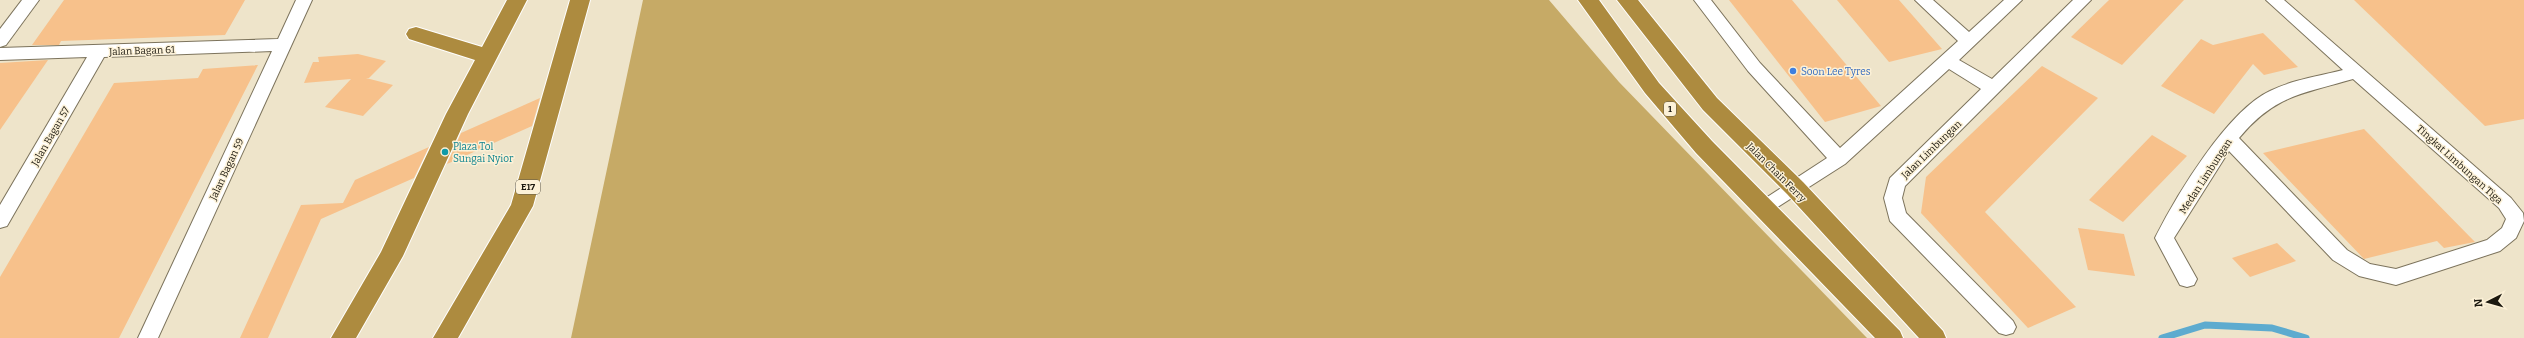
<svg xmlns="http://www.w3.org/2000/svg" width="2524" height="338" viewBox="0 0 2524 338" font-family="Bitter,serif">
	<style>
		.forest { fill: #c6aa66 }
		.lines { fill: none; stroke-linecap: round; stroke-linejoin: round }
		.stream { stroke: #5dabcf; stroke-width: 7 }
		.building { fill: #f7c18b }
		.street-casing { stroke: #7c735c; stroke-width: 2 }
		.highway-casing { stroke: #fff; stroke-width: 2 }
		.street { fill: #fff; fill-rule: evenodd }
		.highway { fill: #ad8b3f; fill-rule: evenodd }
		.shop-dot { fill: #3f7fe0; stroke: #fcf1d7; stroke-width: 1.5 }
		.culture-dot { fill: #0f9aa8; stroke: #fcf1d7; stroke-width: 1.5 }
		.labels { text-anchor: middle; stroke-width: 3; stroke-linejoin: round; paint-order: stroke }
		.shield { fill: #fcf1d7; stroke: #5e594b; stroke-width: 1 }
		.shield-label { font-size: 9px; font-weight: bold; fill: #1b180f }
		.street-label { font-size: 10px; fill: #1b180f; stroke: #fcf1d7 }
		.shop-label { font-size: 10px; fill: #366cbe; stroke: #fcf1d7; text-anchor: start }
		.culture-label { font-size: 10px; fill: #0d838f; stroke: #fcf1d7; text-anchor: start }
	</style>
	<rect width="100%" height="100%" fill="#eee4ca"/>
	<polygon class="forest" points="643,0 1549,0 1619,82 1867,338 571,338"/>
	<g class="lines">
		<polyline class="stream" points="2162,338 2205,325 2272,328 2306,338"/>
	</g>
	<g class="building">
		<polygon points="64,0 245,0 225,35 61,41 59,45 32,45"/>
		<polygon points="1729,0 1792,0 1881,106 1825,122"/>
		<polygon points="1837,0 1899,0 1942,49 1889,62"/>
		<polygon points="2109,0 2184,0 2122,65 2071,37"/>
		<polygon points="2354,0 2524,0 2524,119 2485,126"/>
		<polygon points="2263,33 2298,67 2264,75 2253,64 2214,114 2161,86 2201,39 2213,45"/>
		<polygon points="358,54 386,61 369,78 366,78 393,85 363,116 325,107 351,79 304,83 313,62 319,62 318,57"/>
		<polygon points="48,60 0,130 0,63"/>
		<polygon points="258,65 119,338 0,338 0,277 114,83 198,78 203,69"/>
		<polygon points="2042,66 2098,98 1985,212 2076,307 2028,328 1921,213 1926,177"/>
		<polygon points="540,98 532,126 447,164 461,133"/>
		<polygon points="2364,129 2475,242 2444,248 2437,241 2364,259 2263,153"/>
		<polygon points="2152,135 2187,156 2123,222 2089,200"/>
		<polygon points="429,147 414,178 321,219 268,338 240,338 301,205 343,203 355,180"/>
		<polygon points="2078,228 2124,234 2135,276 2088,270"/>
		<polygon points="2277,243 2296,261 2250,277 2232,258"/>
	</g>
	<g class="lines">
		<defs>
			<g id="street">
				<polygon points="22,0 39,0 6,45 0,47 0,29"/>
				<polygon points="296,0 312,0 158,338 138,338 272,51 104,57 7,226 0,228 0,205 87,57 0,60 0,48 278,39"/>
				<polygon points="1694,0 1711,0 1760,63 1840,148 1958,41 1915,0 1933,0 1969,32 2004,0 2022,0 1959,60 1992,79 2073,0 2091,0 1905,186 1902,198 1906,213 2013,321 2016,327 2013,333 2006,335 1999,333 1890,221 1884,198 1890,178 1981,89 1949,69 1845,164 1765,215 1758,213 1756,208 1758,203 1827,158 1748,71"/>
				<path d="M2266,0H2284L2511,198L2523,213L2524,221L2516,238L2500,251L2396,285L2359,276L2333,260L2229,151L2174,238L2197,279L2194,285L2187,287L2180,285L2155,238C2176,196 2227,111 2270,91C2292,80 2319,76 2343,70ZM2353,79L2499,208L2506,219L2502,228L2487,240L2396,269L2370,264L2347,250L2239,138C2275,95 2302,94 2353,79Z"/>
			</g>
			<g id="highway">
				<polygon points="507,0 527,0 468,114 403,256 356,338 331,338 381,252 446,114 475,60 409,39 406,34 409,29 416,27 482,47"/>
				<polygon points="570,0 590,0 533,206 458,338 433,338 511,205"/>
				<polygon points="1578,0 1599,0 1659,83 1712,141 1900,331 1903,338 1875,338 1696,153 1645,93"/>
				<polygon points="1617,0 1638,0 1717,98 1803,182 1943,331 1946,338 1919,338 1787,194 1703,110"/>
			</g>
		</defs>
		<use href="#street" class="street-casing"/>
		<use href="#highway" class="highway-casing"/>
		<use href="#street" class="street"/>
		<use href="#highway" class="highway"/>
	</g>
	<circle class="shop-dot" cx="1793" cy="71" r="4"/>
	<circle class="culture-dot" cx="445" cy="152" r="4"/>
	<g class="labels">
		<g class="shield">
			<rect x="1664" y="102" width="12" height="14" rx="3"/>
			<rect x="516" y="180" width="24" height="14" rx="3"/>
		</g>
		<g class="shield-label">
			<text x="1670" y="112">1</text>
			<text x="528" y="190">E17</text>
		</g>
		<g class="street-label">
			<text transform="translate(142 50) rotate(-2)" y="4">Jalan Bagan 61</text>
			<text transform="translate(50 136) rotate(-60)" y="4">Jalan Bagan 57</text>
			<text transform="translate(1931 149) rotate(-44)" y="4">Jalan Limbungan</text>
			<text transform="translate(2460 164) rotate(42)" y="4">Tingkat Limbungan Tiga</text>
			<text transform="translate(226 169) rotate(-65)" y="4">Jalan Bagan 59</text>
			<text transform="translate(1777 172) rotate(45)" y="4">Jalan Chain Ferry</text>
			<text transform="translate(2205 176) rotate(-57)" y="4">Medan Limbungan</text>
		</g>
		<g class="shop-label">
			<text x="1801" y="75">Soon Lee Tyres</text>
		</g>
		<g class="culture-label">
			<text x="453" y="150">Plaza Tol<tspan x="453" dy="12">Sungai Nyior</tspan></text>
		</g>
	</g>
	<g transform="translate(2488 302) rotate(264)" stroke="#fcf1d7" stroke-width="3" paint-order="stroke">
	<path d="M0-3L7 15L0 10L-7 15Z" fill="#1b180f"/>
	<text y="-6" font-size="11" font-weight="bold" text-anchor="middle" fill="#1b180f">N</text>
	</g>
</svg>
